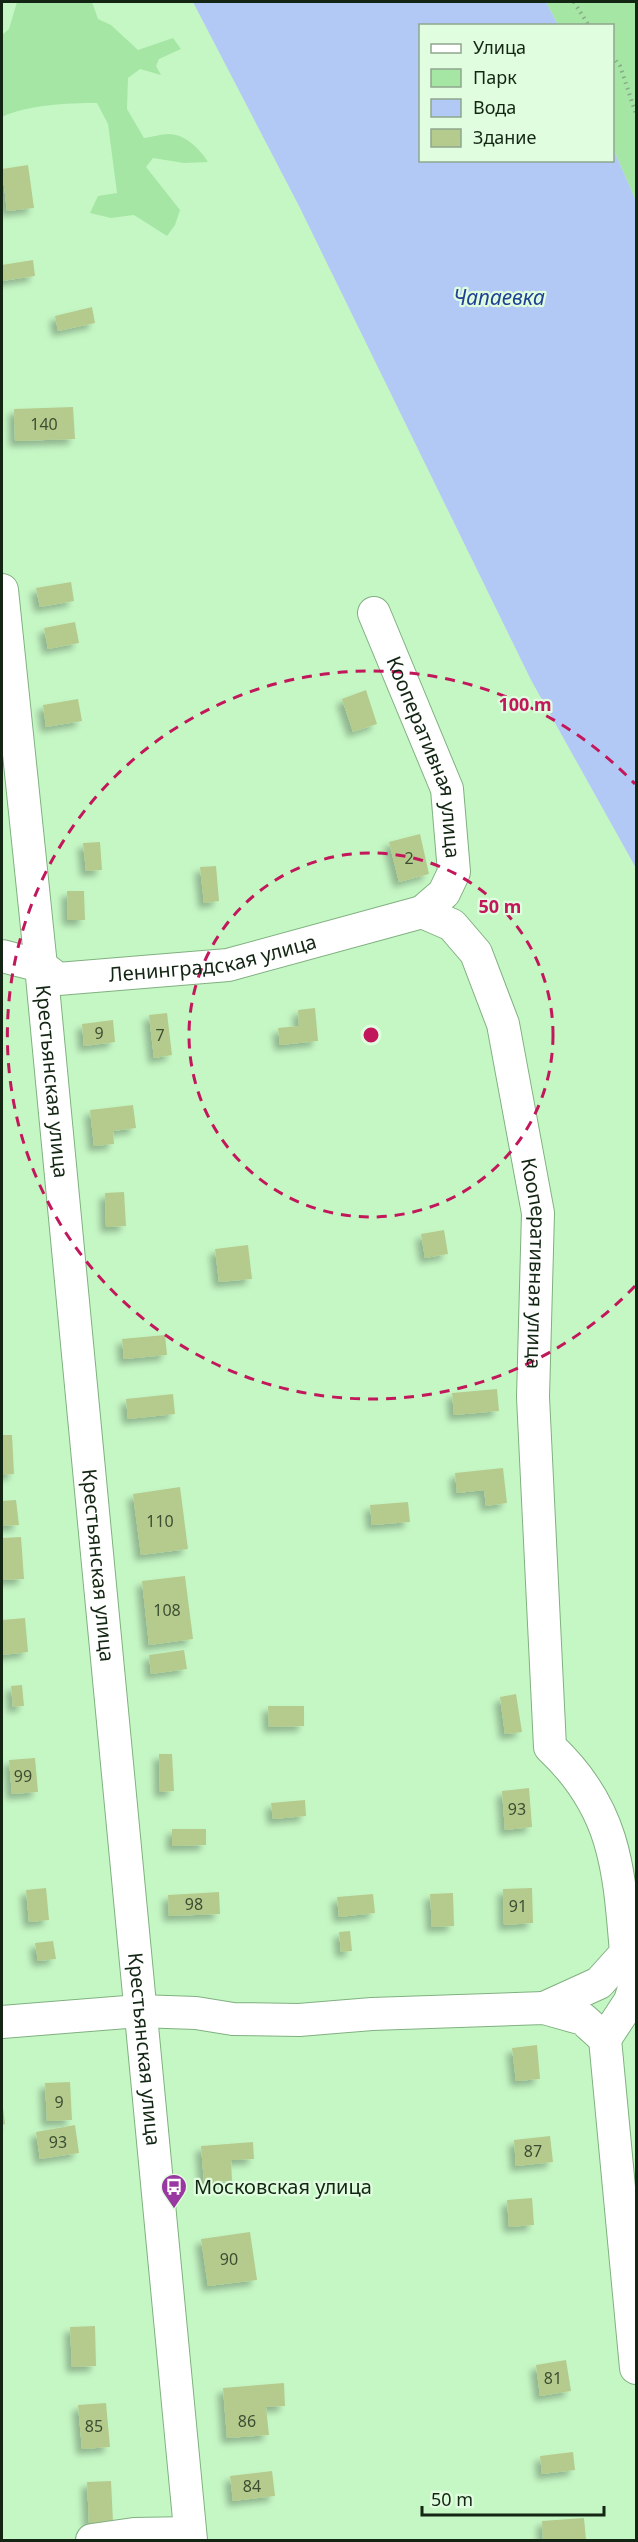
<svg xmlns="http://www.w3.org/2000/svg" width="638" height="2542" viewBox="0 0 638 2542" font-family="'Noto Sans',sans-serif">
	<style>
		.green { fill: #a6e6a5 }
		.water { fill: #b3c9f5 }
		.building { fill: #b5cb8e; filter: url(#shadow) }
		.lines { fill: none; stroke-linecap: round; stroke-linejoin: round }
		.minor-casing { stroke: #80b080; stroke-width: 34 }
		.path { stroke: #85ab84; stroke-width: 4; stroke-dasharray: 1.5 4.5; stroke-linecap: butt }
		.minor { stroke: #fff; stroke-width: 32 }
		.ring { fill: none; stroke: #c2185b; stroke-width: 3; stroke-dasharray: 10 8 }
		.labels { text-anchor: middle; stroke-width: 4.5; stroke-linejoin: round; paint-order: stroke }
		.number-label { font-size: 16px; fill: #3c4e32 }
		.street-label { font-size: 20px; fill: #132513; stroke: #e0fedf }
		.poi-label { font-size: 20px; fill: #132513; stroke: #e0fedf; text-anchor: start }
		.water-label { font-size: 21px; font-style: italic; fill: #1f4194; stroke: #e0fedf }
		.centre { fill: #c2185b; stroke: #e0fedf; stroke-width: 3 }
		.ring-label { font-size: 18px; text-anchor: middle; font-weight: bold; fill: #c2185b; stroke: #e0fedf; stroke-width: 4.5; stroke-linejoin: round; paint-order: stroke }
	</style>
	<defs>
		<filter id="shadow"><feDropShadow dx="-5.5" dy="5.5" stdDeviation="3" flood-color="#0004"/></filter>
	</defs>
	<rect width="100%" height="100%" fill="#c5f7c4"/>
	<g class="green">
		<path d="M17,2H92L98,19L111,25L138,50L173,38L181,49L159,59L156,66L161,75L140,69L128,78L127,109L144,138C152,137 161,134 169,134C185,134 200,149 208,162L184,163L153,158L146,167L180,210L175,225L167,236L134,215L111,218L90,213L98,196L117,193L108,124L97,103C69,103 26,105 2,117V35L9,29Z"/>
		<polygon points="546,2 636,2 636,201 613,148 612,26 558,25"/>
	</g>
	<polygon class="water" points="193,2 546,2 558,25 420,26 420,160 612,160 613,148 636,201 636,868 531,680 299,206"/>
	<g class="building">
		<polygon points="28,165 34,208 7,211 2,169"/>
		<polygon points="33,260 35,276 2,281 2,265"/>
		<polygon points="92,307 95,323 58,331 55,316"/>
		<polygon points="73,407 75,439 15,441 14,409"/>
		<polygon points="71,582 74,601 40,607 36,588"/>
		<polygon points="75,622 79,643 48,649 44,628"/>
		<polygon points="366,690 377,724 353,732 342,699"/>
		<polygon points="78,699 82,721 46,727 43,705"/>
		<polygon points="420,834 429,874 399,882 389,842"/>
		<polygon points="100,842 102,870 86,871 83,843"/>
		<polygon points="216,866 219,901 204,903 200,867"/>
		<polygon points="67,891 84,891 85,920 68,920"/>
		<polygon points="315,1008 318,1041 280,1045 278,1028 299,1026 298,1010"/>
		<polygon points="167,1013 172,1055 154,1058 149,1015"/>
		<polygon points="113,1020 115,1042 84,1046 82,1024"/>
		<polygon points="133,1105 136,1128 113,1131 114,1144 94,1146 90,1110"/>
		<polygon points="124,1192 126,1226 106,1227 105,1193"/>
		<polygon points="444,1230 448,1254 425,1258 421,1234"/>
		<polygon points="248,1245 252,1279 219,1282 215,1249"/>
		<polygon points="165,1335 167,1355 124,1359 122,1339"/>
		<polygon points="497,1389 499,1411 454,1415 452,1393"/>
		<polygon points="173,1394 175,1414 128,1419 126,1399"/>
		<polygon points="2,1435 12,1435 14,1474 2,1475"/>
		<polygon points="503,1468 507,1503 486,1506 484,1490 457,1493 455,1473"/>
		<polygon points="180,1487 188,1549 141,1555 133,1494"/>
		<polygon points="16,1500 19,1525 2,1526 2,1501"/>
		<polygon points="408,1502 410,1522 372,1525 370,1505"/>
		<polygon points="21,1537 24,1579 2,1580 2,1538"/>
		<polygon points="185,1576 193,1639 149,1645 142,1581"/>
		<polygon points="25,1618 28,1652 2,1655 2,1620"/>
		<polygon points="184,1650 187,1669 151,1674 149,1655"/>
		<polygon points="22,1685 24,1706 13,1707 11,1686"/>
		<polygon points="516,1694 522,1732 505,1734 500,1697"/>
		<polygon points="268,1706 304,1706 304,1726 269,1727"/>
		<polygon points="159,1754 172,1754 174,1791 160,1792"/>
		<polygon points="35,1758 38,1792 12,1794 9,1760"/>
		<polygon points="529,1788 532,1827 505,1830 502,1791"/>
		<polygon points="305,1800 306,1816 273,1819 271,1803"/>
		<polygon points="172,1829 206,1829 206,1845 172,1846"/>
		<polygon points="46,1888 49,1920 29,1922 26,1890"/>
		<polygon points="532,1888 533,1923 504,1925 503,1889"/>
		<polygon points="219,1892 220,1914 169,1916 168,1895"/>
		<polygon points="453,1893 454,1926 432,1927 430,1894"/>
		<polygon points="373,1894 375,1913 339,1917 337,1897"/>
		<polygon points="350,1931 352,1951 341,1952 339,1932"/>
		<polygon points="53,1941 56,1959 38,1961 35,1943"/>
		<polygon points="537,2045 540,2079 516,2081 512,2048"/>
		<polygon points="70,2082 72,2120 47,2121 45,2083"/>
		<polygon points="2,2108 3,2108 5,2124 2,2125"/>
		<polygon points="75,2125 79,2153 40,2159 36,2132"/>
		<polygon points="550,2136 553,2162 516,2166 514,2140"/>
		<polygon points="253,2142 254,2159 231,2160 232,2181 204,2182 201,2146"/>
		<polygon points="532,2198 534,2225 509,2227 507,2200"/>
		<polygon points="250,2232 257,2280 208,2286 201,2239"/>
		<polygon points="95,2326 96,2366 72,2367 70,2327"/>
		<polygon points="566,2360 571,2391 540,2396 536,2365"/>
		<polygon points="284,2383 285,2406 266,2407 269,2435 227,2438 223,2388"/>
		<polygon points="106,2403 110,2447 82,2449 78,2405"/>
		<polygon points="573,2452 575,2470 542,2474 540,2456"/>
		<polygon points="272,2471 275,2496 233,2501 230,2476"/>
		<polygon points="111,2481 113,2522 89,2523 87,2482"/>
		<polygon points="584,2518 586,2540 543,2540 542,2521"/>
	</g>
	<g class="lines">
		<defs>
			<g id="minor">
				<path id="s1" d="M2,590L41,966L191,2540"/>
				<path id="s2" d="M374,613L447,789L454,872L444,893L422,912L452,925L476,953L503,1024L538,1213L533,1397L550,1747C616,1809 619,1869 626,1953L599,1983L544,2008"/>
				<path id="s3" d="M2,956L41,966L58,979L228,965L422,912"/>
				<polyline points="2,2022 139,2011 196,2013 233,2019 299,2020 372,2014 544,2008 583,2019 605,2039 630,2001 636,1981"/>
				<polyline points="605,2039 636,2368"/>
				<polyline points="92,2540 134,2534 190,2533"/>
			</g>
		</defs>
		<use href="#minor" class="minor-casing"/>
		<g class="path">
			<polyline points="574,2 589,26"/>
			<polyline points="612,56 620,66 636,114"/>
		</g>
		<use href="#minor" class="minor"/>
	</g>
	<g class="ring">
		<circle cx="371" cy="1035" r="182"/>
		<path d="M635 1286A364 364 0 1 1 635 784"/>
	</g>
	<defs>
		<symbol id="bus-pin" viewBox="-11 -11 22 30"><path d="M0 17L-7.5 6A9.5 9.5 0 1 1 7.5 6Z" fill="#9838a0" stroke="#e0fedf"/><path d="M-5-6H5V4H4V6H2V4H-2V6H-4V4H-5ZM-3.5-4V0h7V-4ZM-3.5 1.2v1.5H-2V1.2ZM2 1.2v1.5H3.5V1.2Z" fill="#fff"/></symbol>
	</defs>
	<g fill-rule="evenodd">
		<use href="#bus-pin" x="159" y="2172" width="30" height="40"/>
	</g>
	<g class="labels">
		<g class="number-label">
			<text x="44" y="430">140</text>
			<text x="409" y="864">2</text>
			<text x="99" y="1039">9</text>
			<text x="160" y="1041">7</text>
			<text x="160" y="1527">110</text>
			<text x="167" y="1616">108</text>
			<text x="23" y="1782">99</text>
			<text x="517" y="1815">93</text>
			<text x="194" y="1910">98</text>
			<text x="518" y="1912">91</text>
			<text x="59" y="2108">9</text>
			<text x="58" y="2148">93</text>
			<text x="533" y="2157">87</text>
			<text x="229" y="2265">90</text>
			<text x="553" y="2384">81</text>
			<text x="247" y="2427">86</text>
			<text x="94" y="2432">85</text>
			<text x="252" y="2492">84</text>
		</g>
		<g class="street-label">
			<text dy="7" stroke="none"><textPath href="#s2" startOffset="154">Кооперативная улица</textPath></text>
			<text dy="7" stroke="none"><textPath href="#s3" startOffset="218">Ленинградская улица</textPath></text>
			<text dy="7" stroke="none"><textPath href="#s1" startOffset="494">Крестьянская улица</textPath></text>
			<text dy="7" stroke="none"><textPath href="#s2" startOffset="714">Кооперативная улица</textPath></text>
			<text dy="7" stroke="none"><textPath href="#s1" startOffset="980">Крестьянская улица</textPath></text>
			<text dy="7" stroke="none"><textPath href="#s1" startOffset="1466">Крестьянская улица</textPath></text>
		</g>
		<g class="poi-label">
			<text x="194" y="2194">Московская улица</text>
		</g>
		<g class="water-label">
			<text x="499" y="305">Чапаевка</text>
		</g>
	</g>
	<circle cx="371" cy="1035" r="9" class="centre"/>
	<g class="ring-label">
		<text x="525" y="711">100 m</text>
		<text x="500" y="913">50 m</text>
	</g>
	<rect width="638" height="2542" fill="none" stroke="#132513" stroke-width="6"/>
	<rect x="419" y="24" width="195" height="138" fill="#e0fedf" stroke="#8ea78d" stroke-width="1.5"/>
	<rect x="431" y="44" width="30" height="9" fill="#ffffff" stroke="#8ea78d" stroke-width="1.5"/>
	<text x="473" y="54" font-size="18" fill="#132513">Улица</text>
	<rect x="431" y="69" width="30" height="18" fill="#a6e6a5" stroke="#8ea78d" stroke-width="1.5"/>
	<text x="473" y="84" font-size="18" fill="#132513">Парк</text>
	<rect x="431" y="99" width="30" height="18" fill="#b3c9f5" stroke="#8ea78d" stroke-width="1.5"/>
	<text x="473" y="114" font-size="18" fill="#132513">Вода</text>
	<rect x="431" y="129" width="30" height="18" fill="#b5cb8e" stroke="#8ea78d" stroke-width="1.5"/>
	<text x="473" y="144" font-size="18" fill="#132513">Здание</text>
	<path d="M422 2506v9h182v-9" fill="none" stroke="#132513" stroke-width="3"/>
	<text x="431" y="2506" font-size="18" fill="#132513" stroke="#e0fedf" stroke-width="4.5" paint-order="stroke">50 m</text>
</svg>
